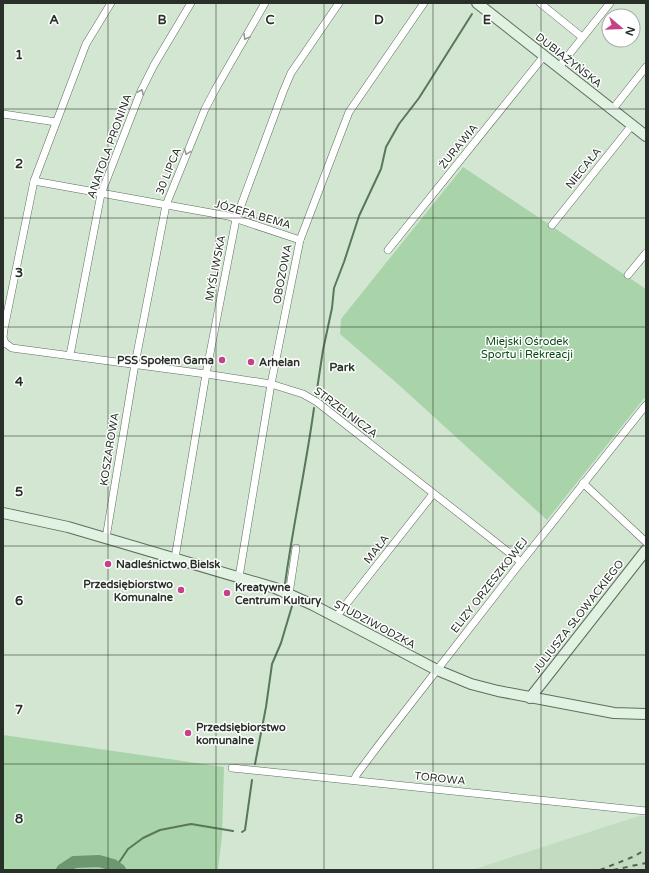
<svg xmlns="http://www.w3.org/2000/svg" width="649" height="873" viewBox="0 0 649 873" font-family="'Varela Round',sans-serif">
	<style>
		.built { fill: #c2dbc1 }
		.green { fill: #a9d3a9 }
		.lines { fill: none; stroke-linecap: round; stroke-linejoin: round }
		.stream { stroke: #597859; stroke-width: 2 }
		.river { stroke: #6d976e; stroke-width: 12 }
		.street-casing { stroke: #5d6e5d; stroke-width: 8 }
		.secondary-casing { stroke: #5d6e5d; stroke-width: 12 }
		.street { stroke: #fff; stroke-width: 7 }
		.secondary { stroke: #e1f1e2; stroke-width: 10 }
		.rail { stroke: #576257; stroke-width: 2; stroke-dasharray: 5 5; stroke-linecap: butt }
		.oneway { stroke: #949894 }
		.grid { fill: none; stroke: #293029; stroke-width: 1; stroke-opacity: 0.55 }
		.poi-dot { fill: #c54288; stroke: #fff; stroke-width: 1.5 }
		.labels { text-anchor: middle; stroke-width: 3; stroke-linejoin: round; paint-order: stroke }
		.street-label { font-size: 11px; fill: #293029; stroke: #fff }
		.park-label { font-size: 11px; fill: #084a13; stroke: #fff }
		.poi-label { font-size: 11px; font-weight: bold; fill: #293029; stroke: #fff; text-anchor: start }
		.neighbourhood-label { font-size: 12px; font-weight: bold; fill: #293929; stroke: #fff }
		.grid-label { font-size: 13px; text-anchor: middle; font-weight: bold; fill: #293029; stroke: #fff; stroke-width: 3; stroke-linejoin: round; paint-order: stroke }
	</style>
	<rect width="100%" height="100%" fill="#d2e6d2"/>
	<polygon class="built" points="639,816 646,816 646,870 472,870"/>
	<g class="green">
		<polygon points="463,167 646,289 646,396 547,520 399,385 340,334 341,319"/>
		<polygon points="3,735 224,767 222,835 218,870 3,870"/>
	</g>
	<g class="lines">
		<g class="stream">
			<polyline points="316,396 323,350 332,308 334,288 344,262 359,216 381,169 386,147 399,124 419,98 472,14"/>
			<path d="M285,584C293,525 306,467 314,408"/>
			<polyline points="255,764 266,707 272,664 281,643 292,606"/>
			<polyline points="242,832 245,830 252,780"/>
			<polyline points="116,867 128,849 143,838 160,830 191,824 233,831"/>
		</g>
		<polyline class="river" points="62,870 74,862 99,861 113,865 120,870"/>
		<defs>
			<g id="street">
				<polyline points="540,3 582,37"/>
				<polyline points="559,67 610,3"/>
				<polyline points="612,110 646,67"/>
				<polyline points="3,114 56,122"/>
				<polyline points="34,181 228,216 300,240"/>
				<polyline points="552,225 632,125"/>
				<polyline points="388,250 544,56"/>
				<polyline points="628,275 646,253"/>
				<polyline points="5,343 12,348 206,374 271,384 303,394 317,402 521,562"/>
				<polyline points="5,343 3,337 4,329 34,181 86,44 111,3"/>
				<polyline points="70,355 101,194 141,91 154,65 191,3"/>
				<polyline points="583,483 646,542"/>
				<polyline points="106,538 135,364 166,205 205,109 215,90 265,3"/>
				<polyline points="175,558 206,374 236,219 283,92 291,73 339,3"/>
				<polyline points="239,577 271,384 300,240 349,112 424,3"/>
				<polyline points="289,594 296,548"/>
				<polyline points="336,617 433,494"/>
				<polyline points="232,768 646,811"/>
				<polyline points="354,780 357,774 381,742 518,566 646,405"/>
			</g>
			<g id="secondary">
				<polyline points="477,3 646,136"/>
				<polyline points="3,513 68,527 275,588 313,605 437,670 471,684 498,691 614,713 646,714"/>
				<polyline points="530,698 646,550"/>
			</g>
		</defs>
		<use href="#street" class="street-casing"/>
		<use href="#secondary" class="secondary-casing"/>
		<use href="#street" class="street"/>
		<use href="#secondary" class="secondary"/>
		<g class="rail">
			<polyline points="600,870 635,856 646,849"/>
			<polyline points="613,870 646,863"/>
		</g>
	</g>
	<defs><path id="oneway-chevron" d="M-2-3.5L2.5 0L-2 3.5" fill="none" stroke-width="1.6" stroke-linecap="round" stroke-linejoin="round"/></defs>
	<g class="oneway">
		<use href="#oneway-chevron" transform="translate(246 37) rotate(121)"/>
		<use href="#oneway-chevron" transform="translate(141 92) rotate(-66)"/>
		<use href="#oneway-chevron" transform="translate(187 152) rotate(111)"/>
	</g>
	<path class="grid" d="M108,3V870M216,3V870M324,3V870M433,3V870M541,3V870M3,109H646M3,218H646M3,327H646M3,436H646M3,546H646M3,655H646M3,764H646"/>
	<g class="poi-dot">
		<circle cx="222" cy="360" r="4"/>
		<circle cx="251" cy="362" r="4"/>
		<circle cx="108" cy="564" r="4"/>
		<circle cx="181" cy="590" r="4"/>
		<circle cx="227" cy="593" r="4"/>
		<circle cx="188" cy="733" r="4"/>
	</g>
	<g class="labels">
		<g class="street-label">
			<text transform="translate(569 60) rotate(38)" y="4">DUBIAŻYŃSKA</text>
			<text transform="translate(109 146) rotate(-70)" y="4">ANATOLA PRONINA</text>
			<text transform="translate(458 146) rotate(-51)" y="4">ŻURAWIA</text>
			<text transform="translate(583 168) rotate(-51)" y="4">NIECAŁA</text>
			<text transform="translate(168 171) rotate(-68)" y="4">30 LIPCA</text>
			<text transform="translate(253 214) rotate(16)" y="4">JÓZEFA BEMA</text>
			<text transform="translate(215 268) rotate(-79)" y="4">MYŚLIWSKA</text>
			<text transform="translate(282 274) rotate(-79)" y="4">OBOZOWA</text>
			<text transform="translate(346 412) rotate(37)" y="4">STRZELNICZA</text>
			<text transform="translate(109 449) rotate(-81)" y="4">KOSZAROWA</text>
			<text transform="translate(376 549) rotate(-52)" y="4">MAŁA</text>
			<text transform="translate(489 585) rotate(-52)" y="4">ELIZY ORZESZKOWEJ</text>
			<text transform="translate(578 616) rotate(-52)" y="4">JULIUSZA SŁOWACKIEGO</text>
			<text transform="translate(375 624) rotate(28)" y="4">STUDZIWODZKA</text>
			<text transform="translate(440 778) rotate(6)" y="4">TOROWA</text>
		</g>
		<g class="park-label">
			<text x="527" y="345">Miejski Ośrodek<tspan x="527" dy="13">Sportu i Rekreacji</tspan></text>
		</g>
		<g class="poi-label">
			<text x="214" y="364" text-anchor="end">PSS Społem Gama</text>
			<text x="259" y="366">Arhelan</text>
			<text x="116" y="568">Nadleśnictwo Bielsk</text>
			<text x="173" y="588" text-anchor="end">Przedsiębiorstwo<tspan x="173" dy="13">Komunalne</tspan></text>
			<text x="235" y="591">Kreatywne<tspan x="235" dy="13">Centrum Kultury</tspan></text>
			<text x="196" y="731">Przedsiębiorstwo<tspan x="196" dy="13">komunalne</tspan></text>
		</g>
		<g class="neighbourhood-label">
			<text x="342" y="371">Park</text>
		</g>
	</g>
	<g class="grid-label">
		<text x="54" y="24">A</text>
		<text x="162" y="24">B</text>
		<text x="270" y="24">C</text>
		<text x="379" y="24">D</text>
		<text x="487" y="24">E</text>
		<text x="19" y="59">1</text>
		<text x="19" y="168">2</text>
		<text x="19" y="277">3</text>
		<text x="19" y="386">4</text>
		<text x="19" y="496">5</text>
		<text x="19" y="605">6</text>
		<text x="19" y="714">7</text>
		<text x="19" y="823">8</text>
	</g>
	<rect width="649" height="873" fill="none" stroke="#293029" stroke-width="8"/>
	<g transform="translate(621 28) rotate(109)"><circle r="19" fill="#ffffff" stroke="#a9aca9"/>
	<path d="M0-3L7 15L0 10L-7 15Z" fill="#c54288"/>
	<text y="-6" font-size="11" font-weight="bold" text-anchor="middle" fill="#293029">N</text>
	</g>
</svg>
